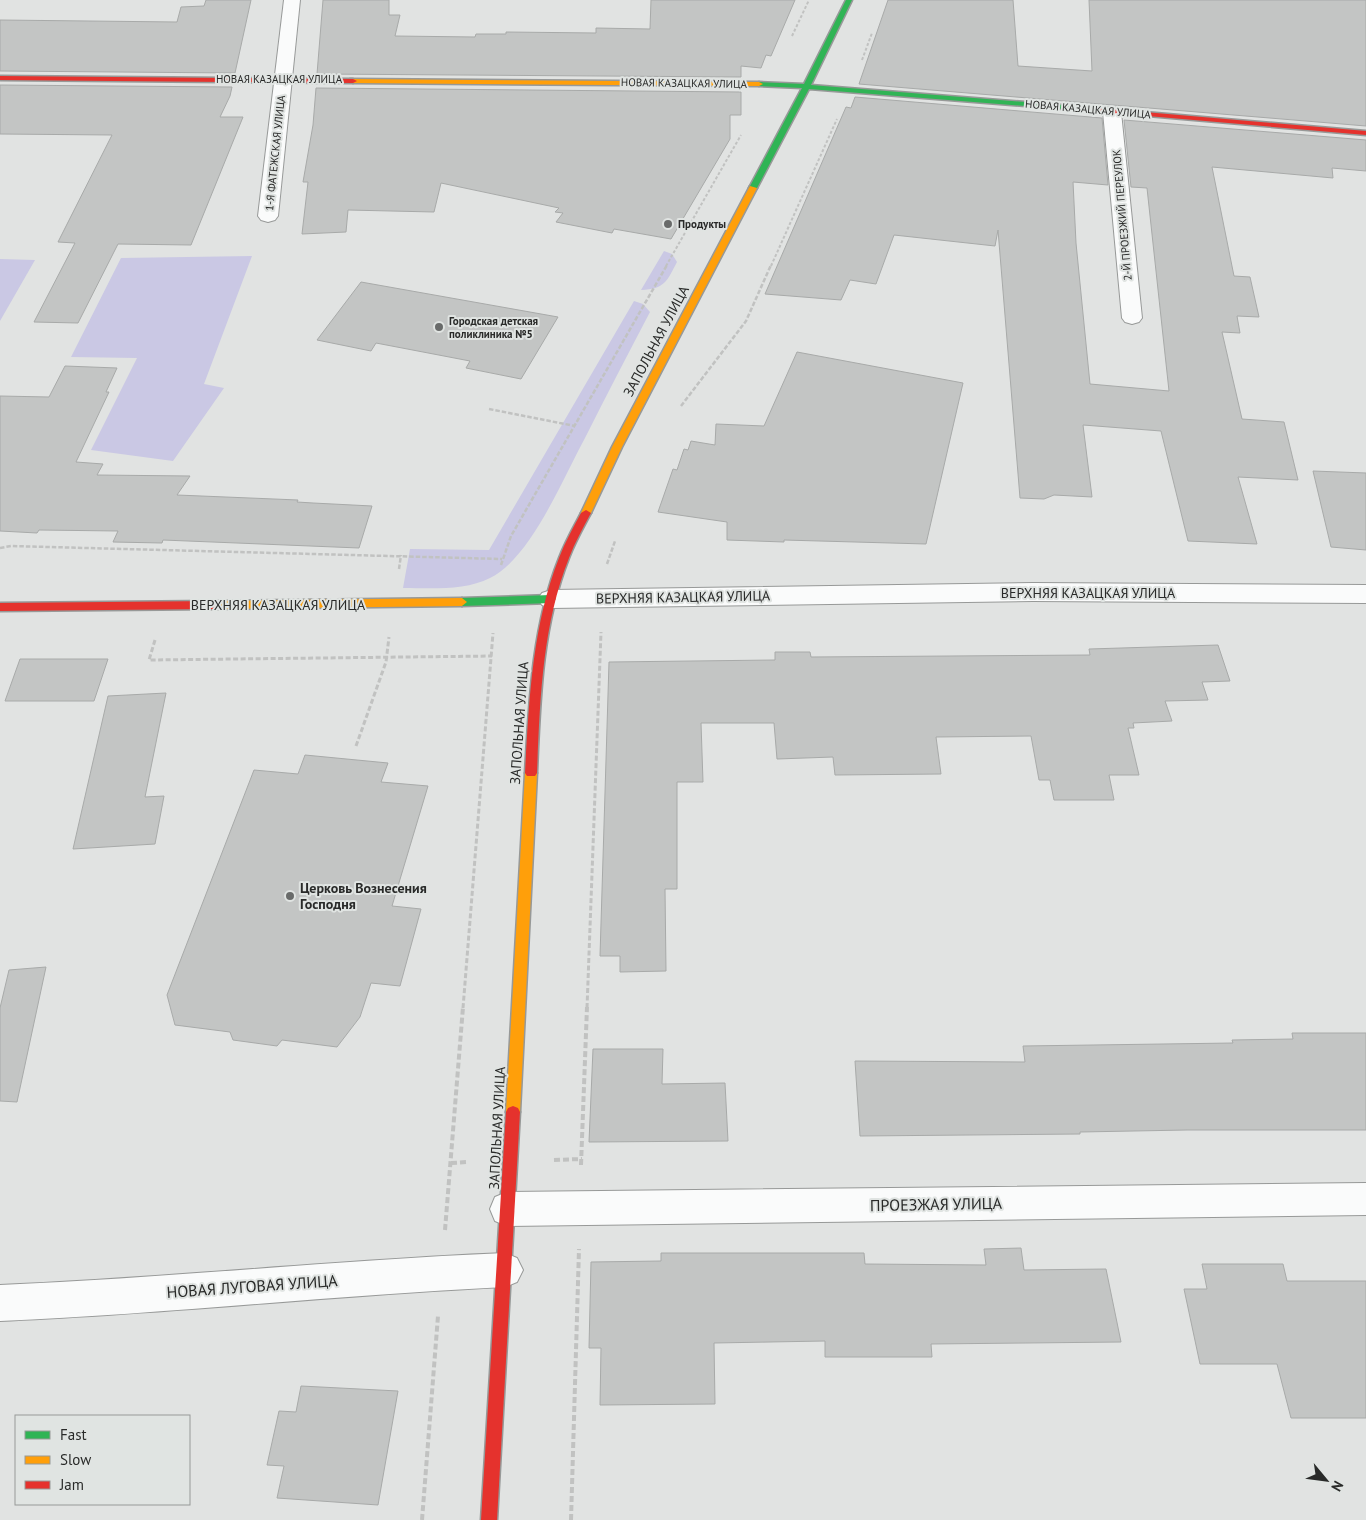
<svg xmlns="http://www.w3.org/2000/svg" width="1366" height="1520" viewBox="0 0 1366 1520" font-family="'PT Sans',sans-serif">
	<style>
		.green { fill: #cac8e4 }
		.building { fill: #c3c5c4; stroke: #a8aaa9 }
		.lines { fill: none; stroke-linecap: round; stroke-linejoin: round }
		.street-casing { stroke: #979998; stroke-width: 2 }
		.fast-casing { stroke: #979998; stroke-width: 3 }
		.slow-casing { stroke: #979998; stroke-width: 3 }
		.jam-casing { stroke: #979998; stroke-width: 3 }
		.path-far3 { stroke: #c1c2c1; stroke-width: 2; stroke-dasharray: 3 2; stroke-linecap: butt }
		.path-far2 { stroke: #c1c2c1; stroke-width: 2.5; stroke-dasharray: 4.5 2; stroke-linecap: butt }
		.path-far1 { stroke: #c1c2c1; stroke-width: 3; stroke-dasharray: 5 2.5; stroke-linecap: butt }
		.path { stroke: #c1c2c1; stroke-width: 4; stroke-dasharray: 6 3; stroke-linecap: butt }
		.street { fill: #fafbfb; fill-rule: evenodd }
		.fast { fill: #30b455; fill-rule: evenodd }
		.slow { fill: #ff9f0a; fill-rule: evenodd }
		.jam { fill: #e5322d; fill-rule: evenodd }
		.poi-dot { fill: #696b6a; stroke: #e0e4e2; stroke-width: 2 }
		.labels { text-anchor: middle; stroke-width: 4; stroke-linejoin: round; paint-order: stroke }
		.far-street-label { font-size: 11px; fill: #292a29; stroke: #e0e4e2 }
		.far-poi-label { font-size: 11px; font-weight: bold; fill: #292a29; stroke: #e0e4e2; text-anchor: start }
		.street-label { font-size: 14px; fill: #292a29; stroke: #e0e4e2 }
		.poi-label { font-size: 14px; font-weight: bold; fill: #292a29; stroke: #e0e4e2; text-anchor: start }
		.near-street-label { font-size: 16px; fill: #292a29; stroke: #e0e4e2 }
	</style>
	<rect width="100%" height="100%" fill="#e1e3e2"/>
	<g class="green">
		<path d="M664,251L672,254L677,262C667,281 665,289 641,290Z"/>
		<polygon points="252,256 204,384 224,388 173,461 91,450 137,358 71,357 121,258"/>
		<polygon points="0,259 35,260 0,321"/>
		<path d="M634,301L643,304L650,312C628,354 606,396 585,438C563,478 531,558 490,578C465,591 430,588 403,588L410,549L489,550Z"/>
	</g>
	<g class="building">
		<polygon points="206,0 251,0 235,73 0,71 0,20 177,22 181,7 204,6"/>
		<polygon points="323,0 389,0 389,15 400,15 395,36 475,37 476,34 506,34 506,32 596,33 596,28 650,29 651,0 795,0 771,56 766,55 761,68 741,66 741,77 317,74"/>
		<polygon points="888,0 1013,0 1018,66 1092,71 1089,0 1366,0 1366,126 859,84"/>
		<polygon points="0,85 232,87 230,96 220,117 243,117 191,245 118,244 78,323 34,322 75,243 58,242 112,135 0,134"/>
		<polygon points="316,88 741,92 741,115 730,115 730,139 671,239 614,229 612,233 556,222 563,213 555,212 559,208 441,183 434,212 348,210 346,232 302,234 308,182 303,182 313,125"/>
		<polygon points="855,97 1102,118 1108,185 1073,182 1076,243 1090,384 1169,391 1147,188 1131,187 1124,120 1366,140 1366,171 1332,168 1333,178 1212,167 1234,276 1250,277 1259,317 1237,316 1240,333 1222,332 1242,419 1284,422 1298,480 1238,477 1257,544 1188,541 1161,431 1083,425 1092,497 1054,495 1044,499 1020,498 998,230 995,246 894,235 876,284 850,280 841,300 765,294 846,107 851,108"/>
		<polygon points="361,282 558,317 521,379 466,368 470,361 376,343 371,351 317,340"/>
		<polygon points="797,352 963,383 926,544 784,540 784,542 727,540 727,522 658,512 673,469 677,470 684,449 688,450 691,441 715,445 716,424 764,426"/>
		<polygon points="65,366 117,368 106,392 109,392 76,462 103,464 97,475 190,476 177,495 298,500 297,502 313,503 372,506 359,548 163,540 162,543 113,542 118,531 39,530 37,533 0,531 0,396 49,397"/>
		<polygon points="1313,471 1366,473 1366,550 1331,547"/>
		<polygon points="1218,645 1230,681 1202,682 1208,700 1165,701 1172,721 1133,723 1134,728 1128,728 1139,775 1109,775 1114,800 1054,800 1050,780 1039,780 1031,736 936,737 941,774 835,775 833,757 777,759 774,723 701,723 703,782 677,782 677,889 665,889 666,971 620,972 620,956 600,956 609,662 775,660 775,652 810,652 811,657 1090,655 1089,649"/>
		<polygon points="20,659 108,659 94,701 5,701"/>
		<polygon points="166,693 145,797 164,796 155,844 73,849 108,696"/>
		<polygon points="305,755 388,763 381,782 428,786 392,906 421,909 400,986 371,983 360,1017 337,1047 282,1040 277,1046 233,1040 230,1032 175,1025 167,995 254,770 298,774"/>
		<polygon points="46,967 17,1102 0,1101 0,1008 9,970"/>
		<polygon points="1292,1033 1366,1033 1366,1130 1187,1130 1080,1132 1080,1134 860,1136 855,1061 1025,1062 1023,1046 1233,1043 1232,1040 1293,1039"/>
		<polygon points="593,1049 663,1049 662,1084 725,1083 728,1141 589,1142"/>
		<polygon points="1021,1248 1024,1270 1106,1269 1121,1342 931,1344 932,1357 825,1357 825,1341 714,1343 715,1404 600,1405 601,1348 589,1348 591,1262 661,1261 661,1253 864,1253 865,1264 986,1265 984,1249"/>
		<polygon points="1202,1264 1283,1264 1287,1281 1366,1281 1366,1418 1291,1418 1277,1364 1200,1364 1184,1289 1207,1289"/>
		<polygon points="301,1386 398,1391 378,1505 277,1498 284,1466 267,1465 279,1411 296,1412"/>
	</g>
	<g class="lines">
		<defs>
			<g id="street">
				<polygon points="284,0 300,0 278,216 275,220 268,222 261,220 258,216"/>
				<polygon points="1112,107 1118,108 1121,112 1142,318 1139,322 1132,324 1125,322 1122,318 1103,112 1106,108"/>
				<polygon points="1033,583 1366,585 1366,603 1033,601 551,608 542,605 538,599 542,593 551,590"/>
				<polygon points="1366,1183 1366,1215 507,1226 495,1221 490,1209 495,1197 507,1192"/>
				<path d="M505,1253L517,1258L523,1270L517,1282L505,1287C336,1295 169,1314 0,1321V1285C169,1278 336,1260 505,1253Z"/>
			</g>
			<g id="fast">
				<polygon points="846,0 852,0 811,85 1101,108 1105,110 1101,112 809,89 757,188 750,190 749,188 802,88 759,86 755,84 759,82 804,84"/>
				<polygon points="551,595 556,599 551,603 462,606 457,602 462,598"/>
			</g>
			<g id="slow">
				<polygon points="350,79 759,82 763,84 759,86 353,83 349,81"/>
				<polygon points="750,186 757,188 622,447 591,513 586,516 583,515 581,513 612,447"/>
				<polygon points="462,598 467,602 462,606 214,609 209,605 214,601"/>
				<polygon points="531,769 535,770 537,773 520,1112 518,1116 513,1118 508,1116 506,1112 525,773 527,770"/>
			</g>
			<g id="jam">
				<polygon points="0,76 353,79 357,81 353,83 0,80"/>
				<polygon points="1098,108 1366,131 1366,135 1101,112 1098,112"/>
				<path d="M586,510L591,513C583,528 575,542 569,558C542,626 540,701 537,773L535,776H527L525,773C529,701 532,626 559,558C565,542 573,528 581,513Z"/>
				<polygon points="214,601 219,605 214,609 0,611 0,603"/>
				<polygon points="513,1106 518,1108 520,1112 497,1520 481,1520 506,1112 508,1108"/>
			</g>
		</defs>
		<use href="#street" class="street-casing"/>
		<use href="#fast" class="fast-casing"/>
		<use href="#slow" class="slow-casing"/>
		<use href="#jam" class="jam-casing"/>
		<g class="path-far3">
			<polyline points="792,36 809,0"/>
			<polyline points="862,60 872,33"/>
			<polyline points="666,266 741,135"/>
			<polyline points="771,266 837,119"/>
		</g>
		<g class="path-far2">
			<polyline points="681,406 746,321 771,265"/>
			<polyline points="489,409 575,426"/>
			<polyline points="0,548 11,546 502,559"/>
			<polyline points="607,564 615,541"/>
			<polyline points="501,565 511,536 667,265"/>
			<polyline points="399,569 401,555"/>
		</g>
		<g class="path-far1">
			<polyline points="155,640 149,660 492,656"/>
			<polyline points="356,746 386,662 389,637"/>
			<polyline points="463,1008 493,633"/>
			<polyline points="587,1008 601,632"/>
		</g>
		<g class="path">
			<polyline points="554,1160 582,1159"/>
			<polyline points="451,1163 468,1162"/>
			<polyline points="581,1165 587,1007"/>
			<polyline points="445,1230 463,1007"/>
			<polyline points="422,1520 438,1316"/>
			<polyline points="571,1520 579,1249"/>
		</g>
		<use href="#street" class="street"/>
		<use href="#fast" class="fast"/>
		<use href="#slow" class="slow"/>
		<use href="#jam" class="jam"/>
	</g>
	<g class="poi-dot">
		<circle cx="668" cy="224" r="5"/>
		<circle cx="439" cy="327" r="5"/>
		<circle cx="290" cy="896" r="5"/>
	</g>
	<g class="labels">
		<g class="far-street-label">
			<text x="279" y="83">НОВАЯ КАЗАЦКАЯ УЛИЦА</text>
			<text transform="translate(684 83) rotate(1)" y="4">НОВАЯ КАЗАЦКАЯ УЛИЦА</text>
			<text transform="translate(1088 109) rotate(5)" y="4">НОВАЯ КАЗАЦКАЯ УЛИЦА</text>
			<text transform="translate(275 153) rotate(-84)" y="4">1-Я ФАТЕЖСКАЯ УЛИЦА</text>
			<text transform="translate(1122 215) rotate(-95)" y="4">2-Й ПРОЕЗЖИЙ ПЕРЕУЛОК</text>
		</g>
		<g class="far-poi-label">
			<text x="678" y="228">Продукты</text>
			<text x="449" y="325">Городская детская<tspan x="449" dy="13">поликлиника №5</tspan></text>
		</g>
		<g class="street-label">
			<text transform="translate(656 341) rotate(-62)" y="5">ЗАПОЛЬНАЯ УЛИЦА</text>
			<text x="1088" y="598">ВЕРХНЯЯ КАЗАЦКАЯ УЛИЦА</text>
			<text transform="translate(683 597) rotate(-1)" y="5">ВЕРХНЯЯ КАЗАЦКАЯ УЛИЦА</text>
			<text x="278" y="610">ВЕРХНЯЯ КАЗАЦКАЯ УЛИЦА</text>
			<text transform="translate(519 723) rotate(-86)" y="5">ЗАПОЛЬНАЯ УЛИЦА</text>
			<text transform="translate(497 1128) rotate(-87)" y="5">ЗАПОЛЬНАЯ УЛИЦА</text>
		</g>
		<g class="poi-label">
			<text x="300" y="893">Церковь Вознесения<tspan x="300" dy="16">Господня</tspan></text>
		</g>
		<g class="near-street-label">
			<text transform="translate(936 1204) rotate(-1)" y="6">ПРОЕЗЖАЯ УЛИЦА</text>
			<text transform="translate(252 1286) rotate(-4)" y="6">НОВАЯ ЛУГОВАЯ УЛИЦА</text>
		</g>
	</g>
	<rect x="15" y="1415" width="175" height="90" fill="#e0e4e2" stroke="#979a98"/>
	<rect x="25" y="1431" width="25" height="8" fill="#30b455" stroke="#979a98"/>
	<text x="60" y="1440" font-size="15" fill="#292a29">Fast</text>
	<rect x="25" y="1456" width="25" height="8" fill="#ff9f0a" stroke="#979a98"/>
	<text x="60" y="1465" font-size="15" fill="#292a29">Slow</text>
	<rect x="25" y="1481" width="25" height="8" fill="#e5322d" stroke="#979a98"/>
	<text x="60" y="1490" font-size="15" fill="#292a29">Jam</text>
	<g transform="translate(1326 1480) rotate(119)" stroke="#e0e4e2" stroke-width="4" paint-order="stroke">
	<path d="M0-4L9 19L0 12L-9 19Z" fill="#292a29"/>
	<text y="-8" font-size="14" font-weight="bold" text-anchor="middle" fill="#292a29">N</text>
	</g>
</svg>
